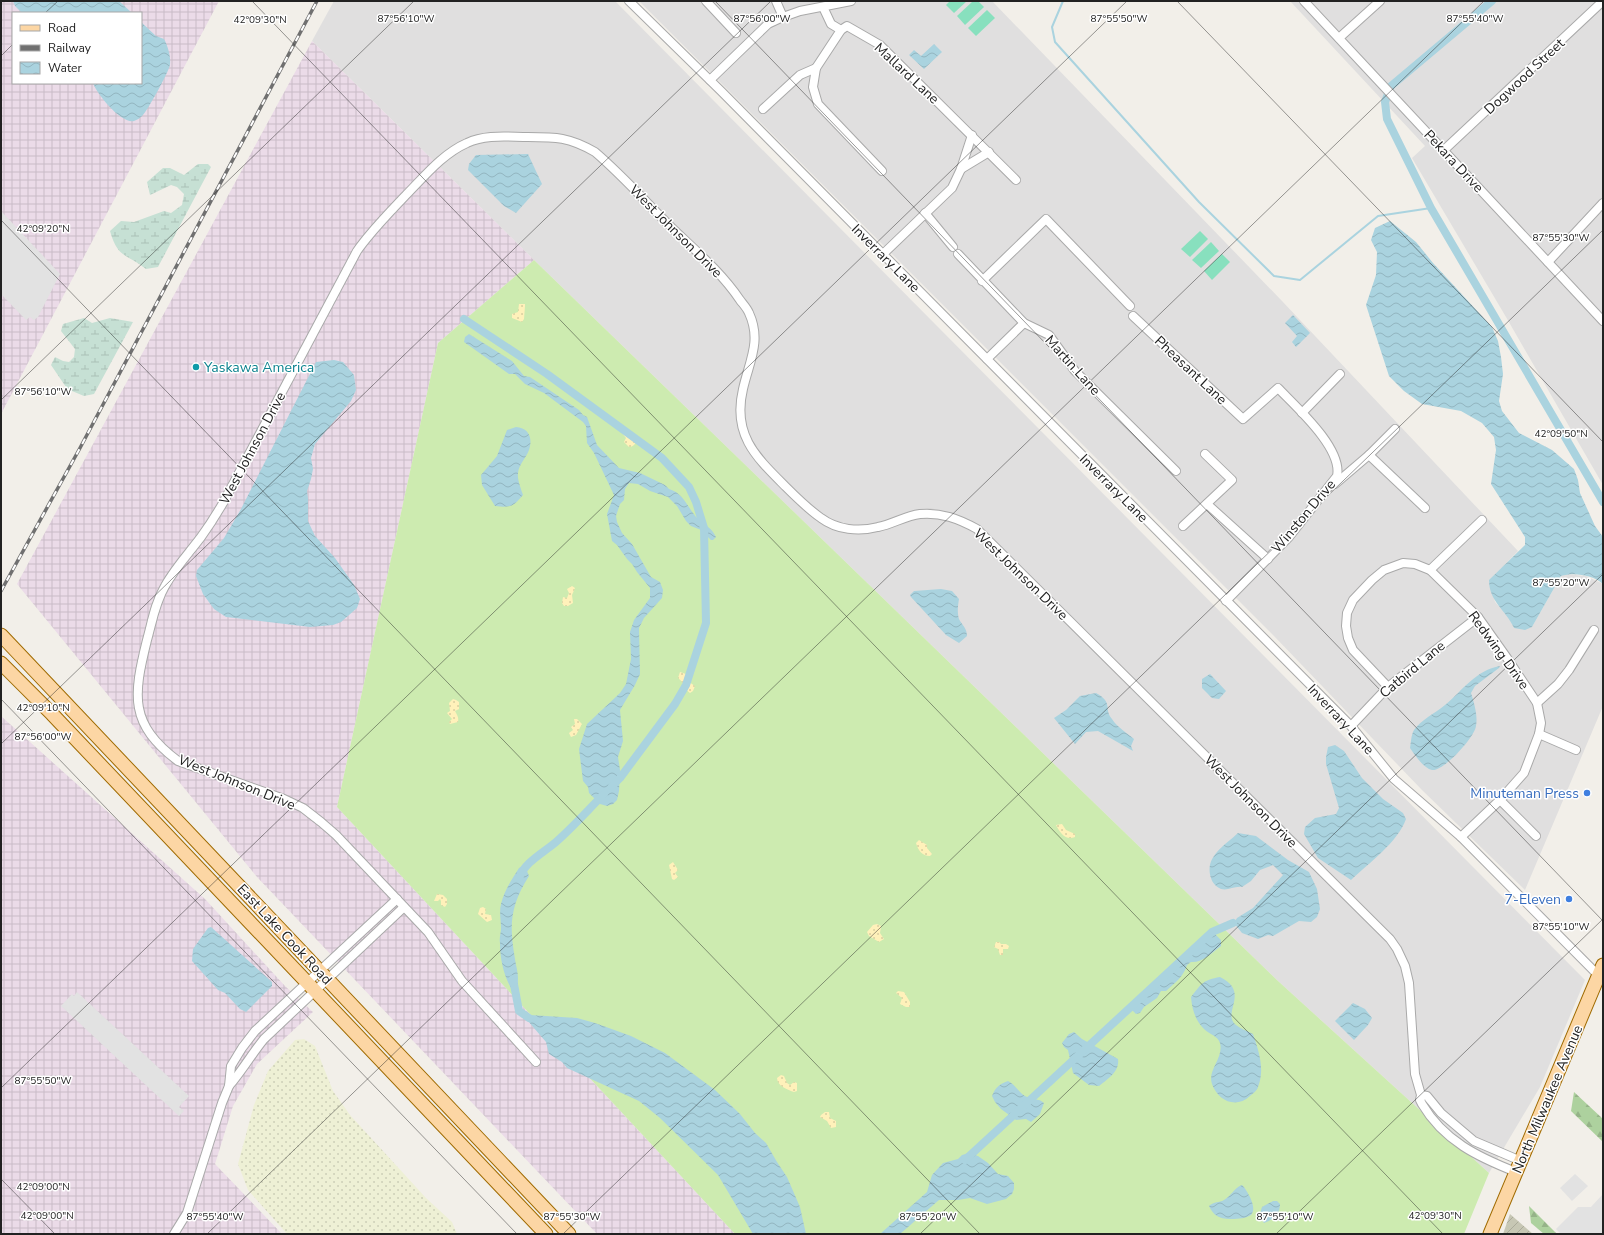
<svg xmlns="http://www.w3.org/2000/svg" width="1604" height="1235" viewBox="0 0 1604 1235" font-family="'Nunito Sans',sans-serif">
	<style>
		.residential { fill: #e0dfdf }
		.industrial { fill: url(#industrial-grid); fill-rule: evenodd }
		.construction { fill: url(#construction-furrows) }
		.farmland { fill: url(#farmland-dots) }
		.grass { fill: #cdebb0 }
		.forest { fill: url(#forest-firs) }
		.wetland { fill: url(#wetland-marsh) }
		.sand { fill: url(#sand-dots) }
		.pitch { fill: #88e0be }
		.parking { fill: #e2e2e2 }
		.water { fill: url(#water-waves) }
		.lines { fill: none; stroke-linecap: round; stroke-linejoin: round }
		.stream { stroke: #aad3df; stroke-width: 2 }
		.canal { stroke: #aad3df; stroke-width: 8 }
		.minor-casing { stroke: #a9a9a9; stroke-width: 10 }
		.primary-casing { stroke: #a06b00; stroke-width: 15 }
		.minor { stroke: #fff; stroke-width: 8 }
		.primary { stroke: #fcd6a4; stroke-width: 13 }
		.rail-casing { stroke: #707070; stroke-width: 3.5 }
		.rail { stroke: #fff; stroke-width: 2; stroke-dasharray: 6; stroke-linecap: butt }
		.ticks { fill: none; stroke: #222; stroke-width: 1; stroke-opacity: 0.45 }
		.culture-dot { fill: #0f9aa8; stroke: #fff; stroke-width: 1.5 }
		.shop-dot { fill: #3f7fe0; stroke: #fff; stroke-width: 1.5 }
		.labels { text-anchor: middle; stroke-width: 3; stroke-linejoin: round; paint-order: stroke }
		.street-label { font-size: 14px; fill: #222; stroke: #fff }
		.culture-label { font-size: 14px; fill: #0d838f; stroke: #fff; text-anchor: start }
		.shop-label { font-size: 14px; fill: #366cbe; stroke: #fff; text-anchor: end }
		.ticks-label { font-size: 10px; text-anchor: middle; fill: #222; stroke: #fff; stroke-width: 3; stroke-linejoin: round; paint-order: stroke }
	</style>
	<defs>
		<pattern id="industrial-grid" width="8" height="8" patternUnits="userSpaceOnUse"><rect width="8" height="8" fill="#ebdbe8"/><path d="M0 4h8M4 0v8" fill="none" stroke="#c9bcc7"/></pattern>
		<pattern id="construction-furrows" width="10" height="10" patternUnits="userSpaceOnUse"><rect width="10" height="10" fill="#c7c7b4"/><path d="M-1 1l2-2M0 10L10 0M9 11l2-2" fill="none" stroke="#abab9a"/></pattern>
		<pattern id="farmland-dots" width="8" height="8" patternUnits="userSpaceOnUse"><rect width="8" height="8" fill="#eef0d5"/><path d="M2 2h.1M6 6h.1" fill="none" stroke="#ccceb7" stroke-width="1.8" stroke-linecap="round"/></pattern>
		<pattern id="forest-firs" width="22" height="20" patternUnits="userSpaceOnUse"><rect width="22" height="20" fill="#add19e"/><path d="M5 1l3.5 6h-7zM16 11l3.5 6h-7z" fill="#95b388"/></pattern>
		<pattern id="wetland-marsh" width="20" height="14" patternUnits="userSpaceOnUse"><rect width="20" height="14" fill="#c6e0d4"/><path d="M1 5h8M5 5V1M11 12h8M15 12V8" fill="none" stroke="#aac0b6"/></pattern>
		<pattern id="sand-dots" width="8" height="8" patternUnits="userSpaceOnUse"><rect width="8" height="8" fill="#fff1ba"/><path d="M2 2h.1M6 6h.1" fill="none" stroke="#dacea0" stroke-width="1.8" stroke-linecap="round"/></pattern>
		<pattern id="water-waves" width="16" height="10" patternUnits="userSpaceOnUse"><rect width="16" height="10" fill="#aad3df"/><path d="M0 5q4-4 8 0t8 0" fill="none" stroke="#92b5bf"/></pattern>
	</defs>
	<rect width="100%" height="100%" fill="#f2efe9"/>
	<g class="residential">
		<polygon points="334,1 615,1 1585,980 1540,1087 1489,1173 1278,981 534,260 312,41"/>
		<polygon points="639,1 992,1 1282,301 1518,551 1489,581 1495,602 1509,617 1514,628 1532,627 1561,576 1566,574 1586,576 1603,584 1603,706 1525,890 1422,790 1274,636"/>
		<polygon points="1290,1 1603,1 1603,485 1506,317 1412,158 1425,146"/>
	</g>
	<g class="industrial">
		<path d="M1,1H219L1,414ZM13,13H141V83H13Z"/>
		<polygon points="312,41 534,260 438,343 337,807 735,1234 597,1234 257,877 17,584"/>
		<polygon points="1,716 205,899 285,986 313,1012 257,1064 233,1106 215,1164 282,1234 1,1234"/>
	</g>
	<polygon class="construction" points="1510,1214 1533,1234 1503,1234"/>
	<polygon class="farmland" points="304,1039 315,1046 333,1091 350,1115 426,1198 452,1222 457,1234 287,1234 248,1190 238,1164 254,1105 268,1071 295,1040"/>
	<polygon class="grass" points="534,260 1278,981 1489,1173 1464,1234 735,1234 337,807 438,343"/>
	<g class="forest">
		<polygon points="1574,1092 1603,1119 1603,1142 1571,1111"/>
		<polygon points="1529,1206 1557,1234 1544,1234 1531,1223"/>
	</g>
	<g class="wetland">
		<path d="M198,164H208L211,167L158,267L146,269C126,253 118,259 110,231L121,221L134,222L164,211L171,213L182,205L184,194L177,187L171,185L150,195L147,182L163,168H170L184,175Z"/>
		<polygon points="84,318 92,323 110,318 133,322 94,394 84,396 72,391 70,393 51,365 55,357 63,361 69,362 74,357 75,349 61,331 63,324"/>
	</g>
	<g class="sand">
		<polygon points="519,304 525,304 525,306 524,319 522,322 512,318 512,314 518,312"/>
		<path d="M625,429L629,431L628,437L636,440C636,444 633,447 629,447L624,442L626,438L622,433Z"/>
		<polygon points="572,586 575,588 572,595 573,603 568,606 564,606 562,603 563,597 567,598 569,593 567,589"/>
		<path d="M680,672L686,674L689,682L695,686L693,691L690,693C684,689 684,682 678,678Z"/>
		<path d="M453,699L456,700L459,702V709L455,711C457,715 459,717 458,722L450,724L449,722L452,719L447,713L450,711L449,703Z"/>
		<polygon points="574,719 577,719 582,724 576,735 571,737 569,733 573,730 571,727 575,724"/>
		<path d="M1062,824L1066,830L1075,834V837C1066,841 1060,833 1056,825Z"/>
		<path d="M919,840L927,845V848L932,854L930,856C922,856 918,850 916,843Z"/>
		<polygon points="673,862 678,870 675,873 678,877 674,880 672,879 669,865"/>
		<polygon points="437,894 443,895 447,899 447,904 445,907 441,905 441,901 440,899 438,901 434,901"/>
		<polygon points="483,907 486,909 485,914 491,915 492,920 487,922 478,914 480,908"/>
		<polygon points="877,924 881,926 880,933 884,939 879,942 869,936 867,932 873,925"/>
		<polygon points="996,942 999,942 1001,944 1006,944 1009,946 1008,949 1003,949 1003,955 1000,955 998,949 994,947"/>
		<polygon points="898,991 904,992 910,1002 910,1007 906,1007 900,1004 902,998 896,993"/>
		<path d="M781,1075L784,1076L787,1083L790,1085L794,1082L797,1083V1091L794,1092C788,1090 777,1086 777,1078Z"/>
		<polygon points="825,1112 829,1112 830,1118 836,1121 836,1127 831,1128 827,1121 820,1117 821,1115"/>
	</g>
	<g class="pitch">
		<polygon points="950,1 967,1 954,13 946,5"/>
		<polygon points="973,1 978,1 984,7 965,25 957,16"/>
		<polygon points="987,10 995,18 976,36 968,28"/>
		<polygon points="1200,231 1208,239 1190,257 1181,249"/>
		<polygon points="1211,242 1219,251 1201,268 1192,260"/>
		<polygon points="1222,254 1230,262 1212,280 1204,271"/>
	</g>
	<g class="parking">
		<polygon points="1,211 60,274 38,317 34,320 30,317 26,320 1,294"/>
		<polygon points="77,992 189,1096 179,1107 184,1111 179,1116 61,1006 72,994 74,996"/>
		<polygon points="1575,1174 1588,1186 1572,1201 1560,1188"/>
		<polygon points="1603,1194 1603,1234 1561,1234 1556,1229 1578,1207 1591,1207"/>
	</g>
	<g class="water">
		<polygon points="13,1 119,1 132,13 22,13 15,6"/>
		<path d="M141,22L156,36L164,39C168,46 171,57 170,65C168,73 148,110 142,116C140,118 137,120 134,121C121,124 97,94 93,83H141Z"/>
		<polygon points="934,44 942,52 924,69 909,55 914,50 921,56"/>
		<polygon points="528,154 542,184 516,213 504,206 468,170 469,164 476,155"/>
		<path d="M1390,221L1416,242L1433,263L1492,327L1498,341L1501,357L1503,374L1499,401L1502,411L1519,433L1552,450L1574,469L1578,480L1580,493L1595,526L1603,537V584C1593,575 1574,572 1561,576L1532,627L1525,630L1514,628C1506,610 1489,602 1489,580L1525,545V537L1491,484L1496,450L1494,437L1482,423L1461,411L1422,404L1404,391L1389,376L1366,305L1376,275L1377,252L1371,240L1375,228Z"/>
		<polygon points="1293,315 1310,333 1296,347 1292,342 1297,336 1285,323"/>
		<path d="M469,334L512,361L524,376L530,377L579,410L583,415L587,417L597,445L619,468L640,473L665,485L669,489C684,493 688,509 698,519C705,525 712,528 716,537L713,540H711L701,530L691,526L686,521L677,506L668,497L650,491L638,484L629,483L625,489L624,500L620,504L616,516L617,522L622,533L632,544L651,577L660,582L663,590L662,598L644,618L639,628L640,674L635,685L620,710L623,741L618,757L620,770L619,791L617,800L613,804L607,806L600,804L589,793L588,787L583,781L579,749L587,724L620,693L626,684L631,659L630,632L634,620L650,598V588L637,572L632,564L627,559L617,545L612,541L607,514L614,495L594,453L587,443L586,426L583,422L544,393L525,384L515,374H509L464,342L465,337Z"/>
		<polygon points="334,360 343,362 354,375 356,390 351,401 315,444 311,458 313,469 311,479 307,491 308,499 308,521 315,536 335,558 354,585 360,599 357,608 341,622 333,625 310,627 226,617 214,609 203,594 196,576 197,570 224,538 241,509 316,362"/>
		<path d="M516,427C529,428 533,438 529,450C526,458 519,464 518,473C517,479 521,489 523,495C513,507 510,508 495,506L482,485L481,475L497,456L507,430Z"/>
		<path d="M941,589L952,591L959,599C958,605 957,612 959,619C962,625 967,628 967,636L959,643L946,635L911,597L910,595L914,591Z"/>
		<path d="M1500,666L1499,668L1475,686L1471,693C1474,703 1478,715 1476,726C1475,737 1443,772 1432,770C1423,768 1415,755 1410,748C1411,743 1411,735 1414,730C1422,719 1434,714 1445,705C1463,690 1476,670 1500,666Z"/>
		<polygon points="1210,674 1226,691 1219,699 1212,698 1202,688 1202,679"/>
		<path d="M1096,693C1114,703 1103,708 1112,719C1117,727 1127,733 1134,739L1131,746L1133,751L1098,731L1086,732L1075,744L1054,718L1066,710L1080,696Z"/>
		<path d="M1335,745L1344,751L1362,778L1383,799L1403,813L1406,819C1398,842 1369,863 1351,880L1318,858L1304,834L1305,827L1315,818L1336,814L1339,808L1326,764V757L1328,747Z"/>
		<path d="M1238,833L1256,836L1288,860L1309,872L1317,889L1320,909L1317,917L1311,922L1299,921L1273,936L1268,935L1258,939L1242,933L1234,923L1237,918L1253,908L1283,875L1273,865L1260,870L1251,881L1242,887C1234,886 1228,891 1221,889C1216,887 1212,882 1211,878C1204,857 1224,846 1238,833Z"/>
		<path d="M521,867L527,871L529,876C510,906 509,925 515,959C517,972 520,976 516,990H512C504,976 500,960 500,943C499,938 501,933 501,928C501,920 499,912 501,904C504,891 512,879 519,868Z"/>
		<polygon points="211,927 272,982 272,986 246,1012 240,1009 225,993 218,990 192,961 193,949 208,928"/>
		<path d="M1215,934L1221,940V946C1212,953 1202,963 1191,962L1187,965C1184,976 1175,983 1166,991H1161L1157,998L1144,1007L1140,1013L1136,1014L1132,1010L1130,1004L1147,988L1153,989L1158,984L1157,979L1176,963L1182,962L1187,957L1185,953L1192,947Z"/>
		<path d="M1220,977C1251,992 1221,1013 1236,1025C1241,1029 1248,1031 1253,1034C1259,1052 1265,1069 1258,1087C1257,1091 1253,1093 1250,1096C1236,1109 1218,1101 1212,1084C1207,1070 1224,1058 1220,1043C1217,1035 1210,1035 1204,1029C1195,1020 1192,1009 1191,997C1202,983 1203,980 1220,977Z"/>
		<polygon points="1353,1003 1365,1009 1372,1018 1368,1025 1354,1040 1335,1021"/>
		<polygon points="530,1015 577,1018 595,1023 631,1036 665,1053 715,1090 740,1114 755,1133 766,1143 777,1162 787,1177 800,1207 806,1234 753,1234 718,1175 660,1118 639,1101 567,1068 562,1062 549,1054 546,1042 528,1021"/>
		<path d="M1074,1032L1082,1039L1118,1059C1120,1071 1108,1079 1099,1086L1089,1085L1073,1073L1068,1050L1064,1047L1062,1043L1069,1034Z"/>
		<path d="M1008,1081C1015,1084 1018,1092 1025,1096C1032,1100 1039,1098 1044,1103L1040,1114L1031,1122L1026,1119L1016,1120L1001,1109L995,1102L992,1096C995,1088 999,1084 1008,1081Z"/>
		<polygon points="969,1153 978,1156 988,1163 998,1174 1008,1176 1014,1183 1014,1189 1012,1194 1006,1199 987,1204 970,1198 958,1200 939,1200 900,1234 880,1234 927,1192 932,1175 943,1163 958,1159 962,1155"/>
		<path d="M1242,1185C1246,1189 1247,1192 1250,1197C1258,1215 1251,1218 1234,1219C1229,1219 1223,1219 1219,1217C1214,1215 1211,1210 1209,1206C1214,1201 1219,1203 1224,1200C1231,1196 1234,1188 1242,1185Z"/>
		<path d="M1273,1201H1277L1280,1204C1280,1214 1273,1220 1264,1223L1259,1216L1262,1207Z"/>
	</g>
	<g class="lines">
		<polyline class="stream" points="1063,1 1052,27 1055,42 1199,202 1274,276 1300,280 1378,216 1431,208"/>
		<g class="canal">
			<polyline points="1492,1 1391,86 1385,102 1387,119 1431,208 1603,502"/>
			<polyline points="464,319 547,374 662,458 689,487 696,502 704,528 706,623 686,685 675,704 620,778 612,786"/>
			<path d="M519,878C525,862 543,853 556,842C573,827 588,810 604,794"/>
			<polyline points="513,979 519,1011 529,1018"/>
			<polyline points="965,1160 1212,932 1233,923"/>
		</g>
		<defs>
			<g id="minor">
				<polyline points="629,1 721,91 1351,726 1394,779 1461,837 1599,976"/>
				<polyline points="706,1 736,33"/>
				<polyline points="776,1 783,17"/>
				<polyline points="1304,1 1603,321"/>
				<polyline points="823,7 831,24 841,30"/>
				<polyline points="1339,38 1380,1"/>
				<polyline points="710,80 768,24 783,17 800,11 851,1"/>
				<polyline points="763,109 800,75 816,68"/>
				<polyline points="1444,150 1603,1"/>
				<polyline points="961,169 989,152"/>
				<polyline points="882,171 818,104 813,87 816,68 841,30 847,26 880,45 1016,180"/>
				<polyline points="925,213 953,247"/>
				<polyline points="958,254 1024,323 1049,335 1075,371 1176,471"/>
				<polyline points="882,255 952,188 961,169 972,135"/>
				<polyline points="1548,262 1603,203"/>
				<polyline points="982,281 1046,219 1130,306"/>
				<path d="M1133,316L1243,419L1278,388C1295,406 1343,448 1337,476L1289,537L1226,601"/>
				<polyline points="987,359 1024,323"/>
				<polyline points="1302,413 1340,374"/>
				<polyline points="1369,455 1425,508"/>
				<polyline points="1335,484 1369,455 1395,429"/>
				<polyline points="1207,504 1268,559"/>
				<polyline points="1183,526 1232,480 1205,454"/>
				<polyline points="1430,570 1482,520"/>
				<polyline points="1388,687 1353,650 1348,638 1346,626 1347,613 1353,600 1372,580 1384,570 1403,563 1415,564 1430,570 1478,617 1507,658 1537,703 1541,723 1539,734 1524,773 1500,800 1461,837"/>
				<polyline points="1537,703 1558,684 1569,670 1594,630"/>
				<polyline points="1351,726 1388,687 1478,617"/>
				<polyline points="1539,734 1576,750"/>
				<polyline points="1500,800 1536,836"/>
				<path d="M536,1062L462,981L428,932L336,835L321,822L303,808L284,799L178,761C129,724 133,696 147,640C152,622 155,603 165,586C175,568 189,553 201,537C209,526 216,515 223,503L357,251C371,231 388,214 405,196C424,177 442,154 467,143C486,134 508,137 528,137C556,137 569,137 595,152C622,175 646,202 671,227C695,250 721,272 740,300C743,304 747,308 749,313C762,341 749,362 743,389C732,435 756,457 786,487C797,498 808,509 821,518C837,530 859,532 878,527C893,524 905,516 920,514C941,512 959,519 977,529L1390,939L1397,949L1405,966L1409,983L1415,1074L1421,1095L1420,1100L1422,1104C1444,1141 1478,1157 1516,1172"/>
				<path d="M229,1086C242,1071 251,1055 264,1039L404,907"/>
				<polyline points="1421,1095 1427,1096 1441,1113 1474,1141 1521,1161"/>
				<polyline points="174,1234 187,1213 222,1103 229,1086 231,1066 242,1048 255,1031 397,899"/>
			</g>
			<g id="primary">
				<polyline points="1,635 569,1234"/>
				<polyline points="1,663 52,714 546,1234"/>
				<polyline points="1490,1234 1603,965"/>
			</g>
		</defs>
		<use href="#minor" class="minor-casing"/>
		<use href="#primary" class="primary-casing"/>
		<use href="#minor" class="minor"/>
		<use href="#primary" class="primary"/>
		<defs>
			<polyline id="rail" points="1,591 80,448 317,1"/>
		</defs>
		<use href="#rail" class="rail-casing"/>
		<use href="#rail" class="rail"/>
	</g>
	<path class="ticks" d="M252,1L1443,1234M715,1L1603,921M1177,1L1603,442M45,13L58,1M1,56L13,44M1,220L980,1234M1,400L414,1M1,699L517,1234M1,744L771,1M1,1088L1127,1M1,1179L55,1234M207,1234L1484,1M563,1234L1603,230M920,1234L1603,574M1276,1234L1603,919"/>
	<circle class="culture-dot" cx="196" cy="367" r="4"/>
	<g class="shop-dot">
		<circle cx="1587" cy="793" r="4"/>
		<circle cx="1569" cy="899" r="4"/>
	</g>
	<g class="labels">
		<g class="street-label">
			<text transform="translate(907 73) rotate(43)" y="5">Mallard Lane</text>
			<text transform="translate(1524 76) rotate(-43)" y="5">Dogwood Street</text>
			<text transform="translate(1454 161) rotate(47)" y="5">Pekara Drive</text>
			<text transform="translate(676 231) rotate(45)" y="5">West Johnson Drive</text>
			<text transform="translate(886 258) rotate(45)" y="5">Inverrary Lane</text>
			<text transform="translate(1073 365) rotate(48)" y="5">Martin Lane</text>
			<text transform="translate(1191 370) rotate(43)" y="5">Pheasant Lane</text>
			<text transform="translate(252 448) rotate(-62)" y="5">West Johnson Drive</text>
			<text transform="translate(1114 488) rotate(45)" y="5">Inverrary Lane</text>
			<text transform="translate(1303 516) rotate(-50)" y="5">Winston Drive</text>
			<text transform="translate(1021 574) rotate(44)" y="5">West Johnson Drive</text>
			<text transform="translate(1499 650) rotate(54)" y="5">Redwing Drive</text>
			<text transform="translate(1412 669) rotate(-40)" y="5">Catbird Lane</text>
			<text transform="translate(1341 719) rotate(47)" y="5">Inverrary Lane</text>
			<text transform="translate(237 782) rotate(22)" y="5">West Johnson Drive</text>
			<text transform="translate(1251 801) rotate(45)" y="5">West Johnson Drive</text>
			<text transform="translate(285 934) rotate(47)" y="5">East Lake Cook Road</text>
			<text transform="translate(1547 1099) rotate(-67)" y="5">North Milwaukee Avenue</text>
		</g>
		<g class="culture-label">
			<text x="204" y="372">Yaskawa America</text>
		</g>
		<g class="shop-label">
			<text x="1579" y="798">Minuteman Press</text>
			<text x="1561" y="904">7-Eleven</text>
		</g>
	</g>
	<g class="ticks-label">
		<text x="406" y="22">87°56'10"W</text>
		<text x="762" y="22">87°56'00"W</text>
		<text x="1119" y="22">87°55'50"W</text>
		<text x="1475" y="22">87°55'40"W</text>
		<text x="260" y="23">42°09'30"N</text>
		<text x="43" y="232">42°09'20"N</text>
		<text x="1561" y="241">87°55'30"W</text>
		<text x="43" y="395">87°56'10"W</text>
		<text x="1561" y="437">42°09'50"N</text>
		<text x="1561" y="586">87°55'20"W</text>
		<text x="43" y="711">42°09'10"N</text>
		<text x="43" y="740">87°56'00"W</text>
		<text x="1561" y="930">87°55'10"W</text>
		<text x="43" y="1084">87°55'50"W</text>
		<text x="43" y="1190">42°09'00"N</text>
		<text x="47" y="1219">42°09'00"N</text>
		<text x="1435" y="1219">42°09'30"N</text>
		<text x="215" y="1220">87°55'40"W</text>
		<text x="572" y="1220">87°55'30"W</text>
		<text x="928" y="1220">87°55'20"W</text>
		<text x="1285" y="1220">87°55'10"W</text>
	</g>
	<rect width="1604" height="1235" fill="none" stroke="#222222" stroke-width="4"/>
	<rect x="12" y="12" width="130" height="72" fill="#ffffff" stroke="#a7a7a7"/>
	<rect x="20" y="25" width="20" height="6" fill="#fcd6a4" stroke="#a7a7a7"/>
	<text x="48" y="32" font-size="12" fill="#222222">Road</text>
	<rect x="20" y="45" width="20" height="6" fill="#707070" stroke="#a7a7a7"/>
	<text x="48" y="52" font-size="12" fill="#222222">Railway</text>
	<rect x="20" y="62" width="20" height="12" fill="url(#water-waves)" stroke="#a7a7a7"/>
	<text x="48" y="72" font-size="12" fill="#222222">Water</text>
</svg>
